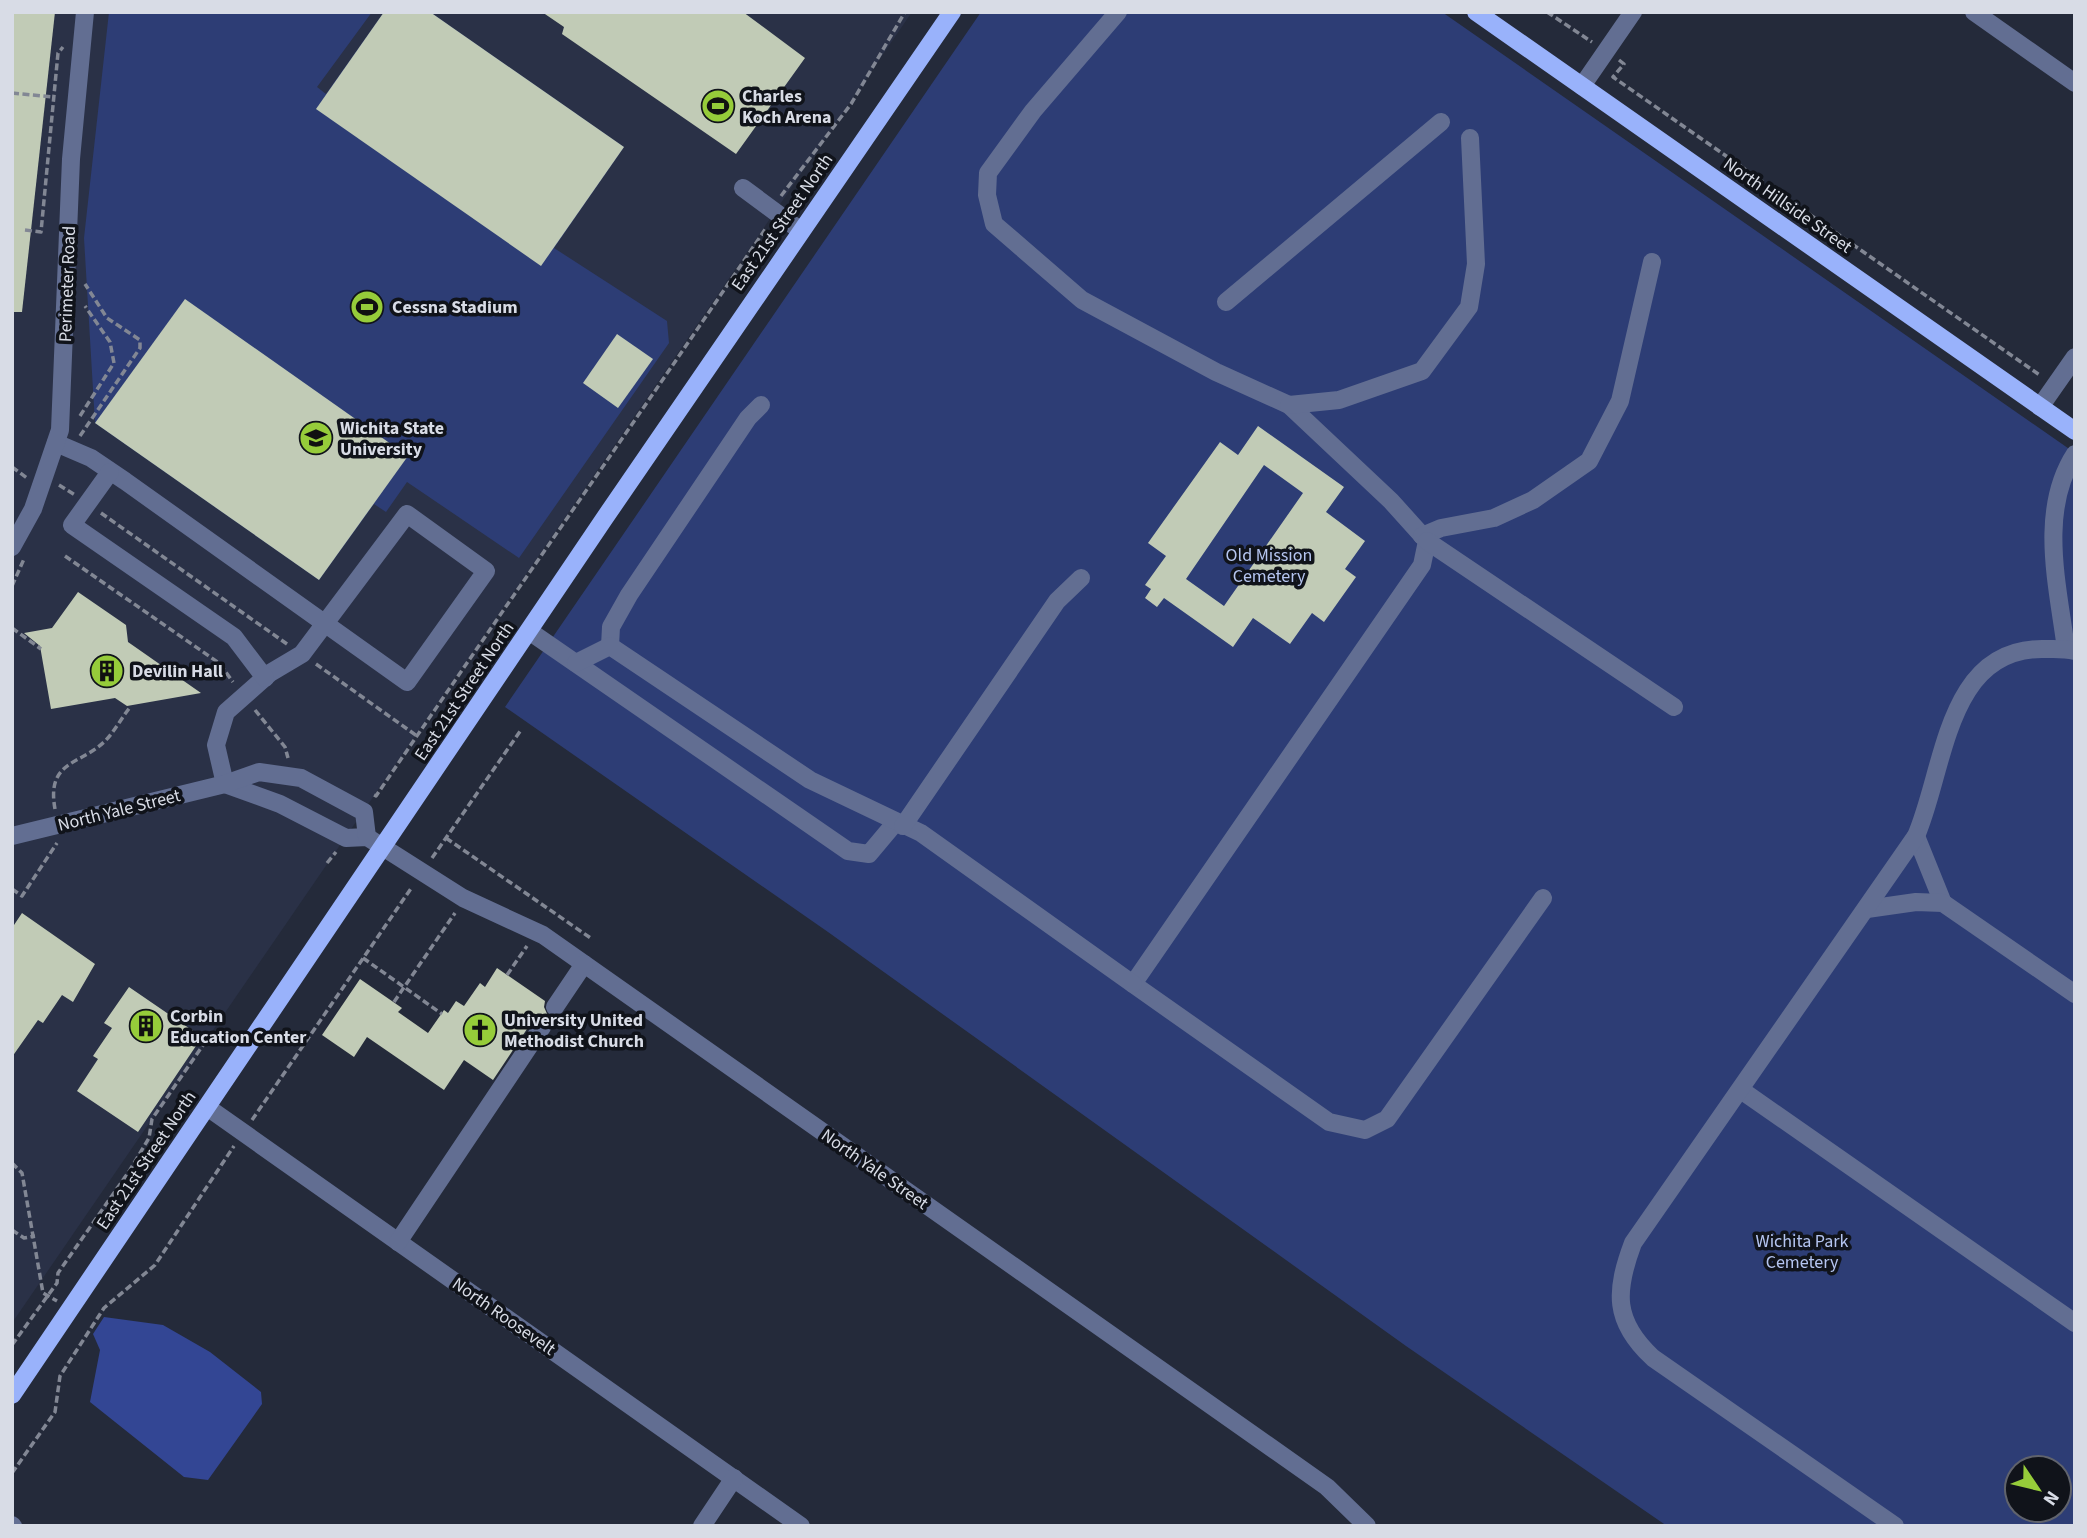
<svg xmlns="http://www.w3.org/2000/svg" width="2087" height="1538" viewBox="0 0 2087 1538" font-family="'Source Sans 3',sans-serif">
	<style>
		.built { fill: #2a3147 }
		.green { fill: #2d3d75; fill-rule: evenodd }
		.water { fill: #334694 }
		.building { fill: #c1cbb6; fill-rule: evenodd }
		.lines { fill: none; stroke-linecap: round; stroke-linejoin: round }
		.path { stroke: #828794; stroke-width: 3.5; stroke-dasharray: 7 3.5; stroke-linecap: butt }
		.minor { stroke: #626e92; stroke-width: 18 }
		.major { stroke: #99b2fb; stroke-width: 18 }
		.labels { text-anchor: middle; stroke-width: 7; stroke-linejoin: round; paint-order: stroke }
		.poi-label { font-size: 18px; font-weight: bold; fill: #d8dce6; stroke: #10131a; text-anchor: start }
		.street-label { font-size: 18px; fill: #d8dce6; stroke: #10131a }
		.park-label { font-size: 18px; fill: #b5c5f0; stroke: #10131a }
	</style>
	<rect width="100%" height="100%" fill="#242a3a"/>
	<polygon class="built" points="12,12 912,12 12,1323"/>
	<g class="green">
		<polygon points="109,12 372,12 317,87 326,94 384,12 430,12 624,147 554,248 667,321 669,343 519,558 407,482 386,512 374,504 319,580 95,423 84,238"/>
		<path d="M981,12H1442L2075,453V1526H1667L1406,1346L828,932L505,707ZM2017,1468H2059V1510H2017Z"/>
	</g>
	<polygon class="water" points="104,1317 163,1325 210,1352 261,1392 262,1404 208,1480 184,1477 90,1402 100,1350 93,1334"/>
	<g class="building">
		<polygon points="12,12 55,12 22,312 12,312"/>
		<polygon points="384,12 430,12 624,147 541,266 316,109"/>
		<polygon points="542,12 743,12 805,58 736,154 562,34 564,27"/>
		<polygon points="185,299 408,456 319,580 95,423"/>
		<polygon points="617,334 653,359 618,408 583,383"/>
		<path d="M1258,426L1344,487L1326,512L1365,541L1345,569L1356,577L1324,622L1312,613L1290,644L1253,618L1233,647L1164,598L1157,607L1145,598L1151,589L1145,585L1166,556L1148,543L1220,442L1238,455ZM1264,465L1303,493L1224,606L1186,579Z"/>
		<polygon points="78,592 126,625 128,642 201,693 127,706 115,698 51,709 40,646 24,633 52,628"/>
		<polygon points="22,913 95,964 73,1002 62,995 43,1023 38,1020 12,1057 12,928"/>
		<polygon points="497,968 545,1001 544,1007 548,1016 561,1017 553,1027 548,1017 538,1017 533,1020 493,1080 464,1060 444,1090 367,1037 354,1057 322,1035 360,979 402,1008 398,1012 428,1033 444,1010 448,1013 456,1001 464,1006 480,983 485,987"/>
		<polygon points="129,987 202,1037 138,1132 77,1091 98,1059 93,1056 112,1028 104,1023"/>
	</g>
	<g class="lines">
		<g class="path">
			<polyline points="1547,12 1592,42"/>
			<polyline points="1619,60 1624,64 1613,77 2041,376"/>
			<polyline points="12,93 54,97"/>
			<polyline points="781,196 851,104 905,12"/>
			<polyline points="25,230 41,232 58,53 63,47"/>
			<polyline points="80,416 114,363 110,342 85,306"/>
			<polyline points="80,436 140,348 140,340 107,318 85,284"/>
			<polyline points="12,467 27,478"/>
			<polyline points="59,485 75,495"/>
			<polyline points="101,513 287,644"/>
			<polyline points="65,556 219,663 233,682"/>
			<polyline points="12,586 24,559"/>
			<polyline points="12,628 41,649"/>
			<polyline points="316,664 417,736"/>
			<polyline points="255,710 285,747 288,758"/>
			<path d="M374,795L376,796C505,606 638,418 766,228"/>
			<path d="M55,809C46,760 81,765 105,741C115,731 122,717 131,706"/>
			<polyline points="446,838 592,939"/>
			<polyline points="432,858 521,730"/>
			<polyline points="327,863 336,852"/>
			<polyline points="12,889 22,896 57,843"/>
			<polyline points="363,958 442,1014"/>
			<polyline points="507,975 527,946"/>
			<polyline points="394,1002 455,913"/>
			<polyline points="252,1120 412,887"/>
			<polyline points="12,1163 22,1173 43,1293 57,1301"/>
			<polyline points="12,1230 24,1238 35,1236"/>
			<polyline points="12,1345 57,1283 58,1273 130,1170 149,1138 152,1119 208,1038"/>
			<polyline points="12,1473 55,1412 60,1376 104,1308 155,1265 234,1146"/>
		</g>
		<g class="minor">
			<polyline points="1118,12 1033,111 988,173 987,195 994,224 1082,300 1216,372 1289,405 1391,501 1427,541 1422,565 1133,984 1329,1122 1365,1130 1387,1119 1543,898"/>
			<polyline points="1974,12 2075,83"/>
			<polyline points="1582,86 1633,12"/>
			<polyline points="743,188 801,231"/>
			<polyline points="1226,302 1441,122"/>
			<polyline points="1289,405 1339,400 1422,371 1469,307 1476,264 1470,138"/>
			<polyline points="2040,407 2075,357"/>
			<path d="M56,443L91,458L125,481C219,548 313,615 407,682L486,571L407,514L302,654L270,673L226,712L216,745L225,784"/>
			<polyline points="110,472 72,525 234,637 265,678"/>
			<polyline points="1422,536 1441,528 1494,518 1533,500 1589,461 1620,401 1652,262"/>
			<polyline points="1427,541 1674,707"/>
			<polyline points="12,547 33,509 60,430 71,159 85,12"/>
			<polyline points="529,631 848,851 869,854 895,823"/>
			<polyline points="610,646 611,627 629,595 748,418 761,405"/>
			<path d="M2066,649C2058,586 2038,511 2075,454"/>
			<polyline points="576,663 610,646 810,780 921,833 1133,984"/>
			<polyline points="225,784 280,804 346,838 367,837 463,898 543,935 1327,1487 1367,1526"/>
			<polyline points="903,826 1057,601 1081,578"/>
			<polyline points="12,836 225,784 259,772 301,778 364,812 367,837"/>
			<polyline points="1916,836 1943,903"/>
			<polyline points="1867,909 1916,902 1943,903 2075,994"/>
			<polyline points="555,1007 584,964"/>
			<polyline points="1741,1090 2075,1323"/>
			<polyline points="207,1107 801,1526"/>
			<polyline points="398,1242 542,1027"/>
			<polyline points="12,1525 13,1526"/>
			<polyline points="702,1526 734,1478"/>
			<path d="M1895,1526L1653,1358C1613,1321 1615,1291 1633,1243L1916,836C1945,769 1946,649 2042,649C2054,649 2064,648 2075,651"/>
		</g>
		<g class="major">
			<polyline points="1476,12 2075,431"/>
			<polyline points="12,1395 604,519 952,12"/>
		</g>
	</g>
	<defs>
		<symbol id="stadium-disc" viewBox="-11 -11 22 22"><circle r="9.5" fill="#96cc3a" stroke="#10131a"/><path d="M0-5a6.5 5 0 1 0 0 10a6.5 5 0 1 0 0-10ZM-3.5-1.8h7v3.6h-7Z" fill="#111"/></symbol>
		<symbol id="university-disc" viewBox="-11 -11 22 22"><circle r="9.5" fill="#96cc3a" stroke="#10131a"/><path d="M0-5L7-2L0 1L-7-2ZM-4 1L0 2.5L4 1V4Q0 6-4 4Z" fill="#111"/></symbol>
		<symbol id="building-disc" viewBox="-11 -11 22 22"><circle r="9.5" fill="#96cc3a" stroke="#10131a"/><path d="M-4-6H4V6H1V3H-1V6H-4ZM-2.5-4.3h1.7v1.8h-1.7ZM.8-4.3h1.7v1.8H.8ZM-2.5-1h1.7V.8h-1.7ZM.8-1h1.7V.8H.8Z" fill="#111"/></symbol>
		<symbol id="church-disc" viewBox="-11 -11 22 22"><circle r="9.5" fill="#96cc3a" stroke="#10131a"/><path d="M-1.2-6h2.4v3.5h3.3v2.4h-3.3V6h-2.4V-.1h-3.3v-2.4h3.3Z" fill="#111"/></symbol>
	</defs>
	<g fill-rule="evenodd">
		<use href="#stadium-disc" x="699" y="87" width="38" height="38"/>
		<use href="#stadium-disc" x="348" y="288" width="38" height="38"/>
		<use href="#university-disc" x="297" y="419" width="38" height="38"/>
		<use href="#building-disc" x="88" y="652" width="38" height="38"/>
		<use href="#building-disc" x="127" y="1007" width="38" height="38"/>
		<use href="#church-disc" x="461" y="1011" width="38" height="38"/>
	</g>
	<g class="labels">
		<g class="poi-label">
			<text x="742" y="102">Charles<tspan x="742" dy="21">Koch Arena</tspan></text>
			<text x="392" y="313">Cessna Stadium</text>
			<text x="340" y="434">Wichita State<tspan x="340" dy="21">University</tspan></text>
			<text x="132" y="677">Devilin Hall</text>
			<text x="170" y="1022">Corbin<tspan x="170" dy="21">Education Center</tspan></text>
			<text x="504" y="1026">University United<tspan x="504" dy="21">Methodist Church</tspan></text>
		</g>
		<g class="street-label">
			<text transform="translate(1788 205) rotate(35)" y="6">North Hillside Street</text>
			<text transform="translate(782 222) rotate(-55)" y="6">East 21st Street North</text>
			<text transform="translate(67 284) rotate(-88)" y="6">Perimeter Road</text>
			<text transform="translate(464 691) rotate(-56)" y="6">East 21st Street North</text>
			<text transform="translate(119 810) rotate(-14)" y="6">North Yale Street</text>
			<text transform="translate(146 1160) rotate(-56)" y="6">East 21st Street North</text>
			<text transform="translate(875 1169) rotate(35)" y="6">North Yale Street</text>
			<text transform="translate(504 1316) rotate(35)" y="6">North Roosevelt</text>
		</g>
		<g class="park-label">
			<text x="1269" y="561">Old Mission<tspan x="1269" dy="21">Cemetery</tspan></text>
			<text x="1802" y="1247">Wichita Park<tspan x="1802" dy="21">Cemetery</tspan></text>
		</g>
	</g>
	<rect width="2087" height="1538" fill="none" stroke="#d8dce6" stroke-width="28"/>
	<g transform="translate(2038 1489) rotate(125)"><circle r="33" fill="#10131a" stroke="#60636c" stroke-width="2"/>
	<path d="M0-5L12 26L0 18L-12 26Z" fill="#96cc3a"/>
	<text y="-10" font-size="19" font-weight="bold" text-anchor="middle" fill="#d8dce6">N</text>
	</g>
</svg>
